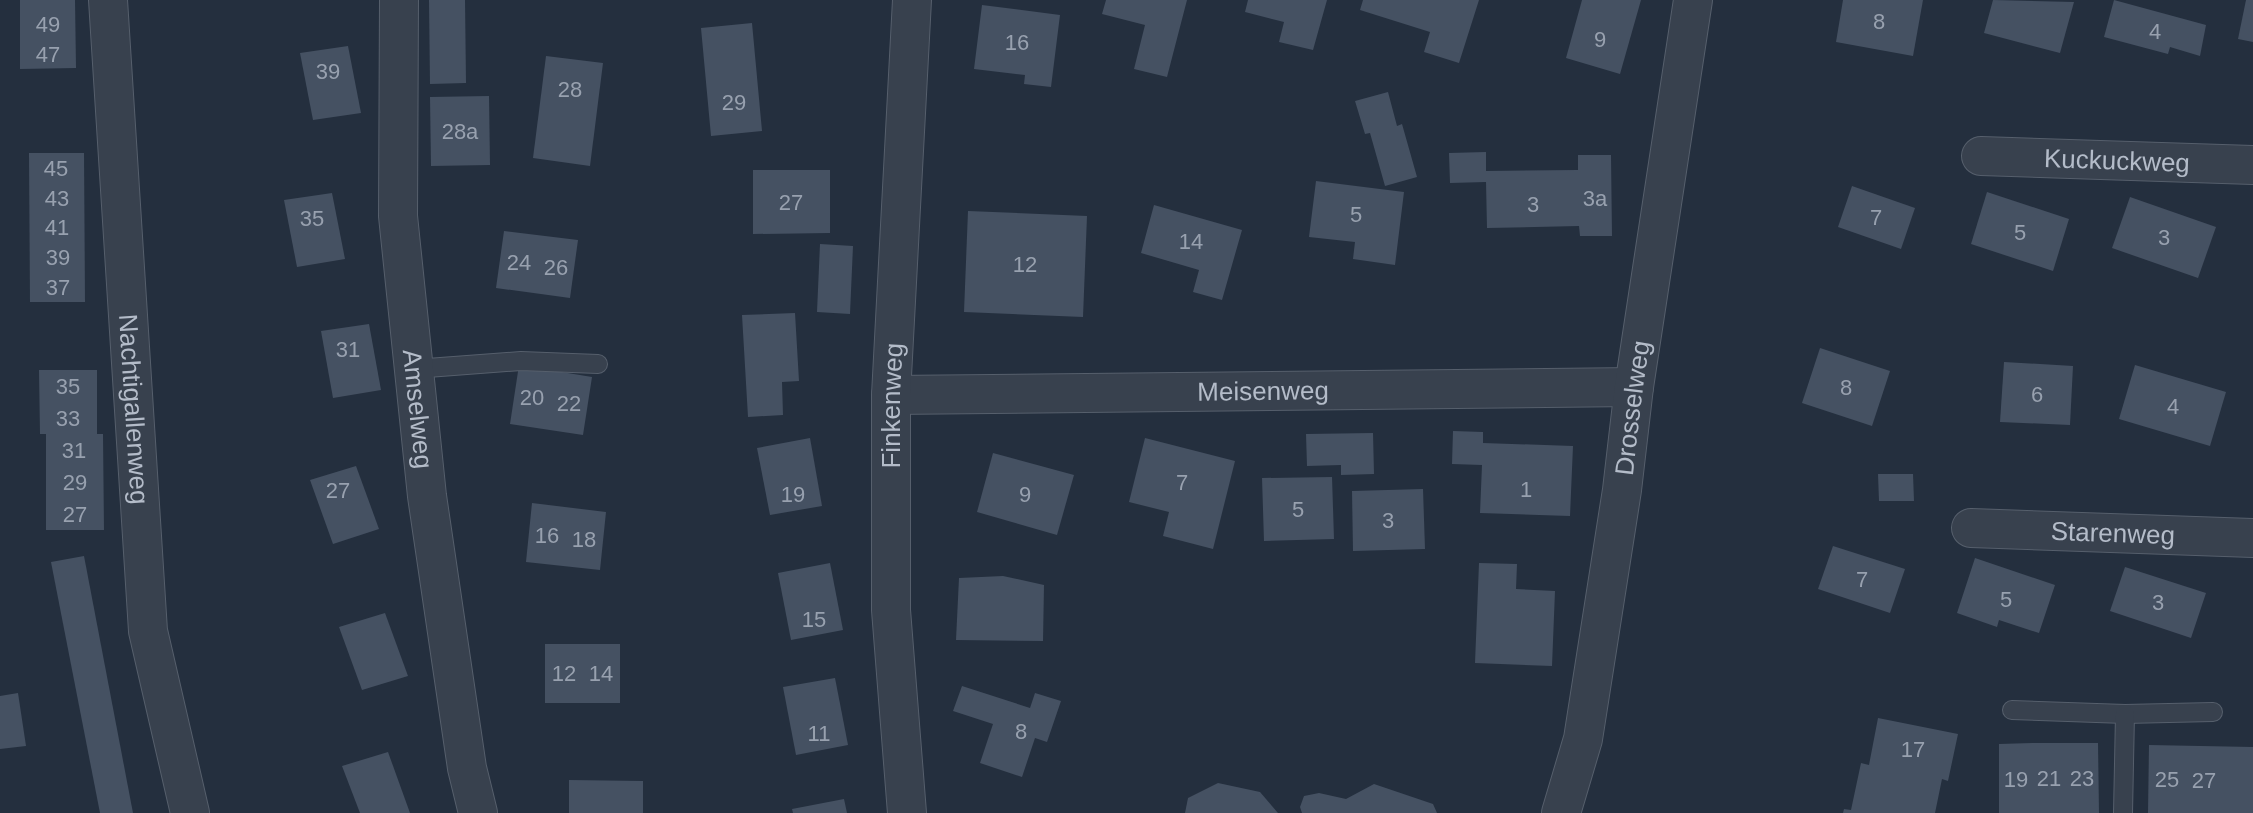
<svg xmlns="http://www.w3.org/2000/svg" width="2253" height="813" viewBox="0 0 2253 813" font-family="Arial,sans-serif">
	<style>
		.building { fill: #455162 }
		.lines { fill: none; stroke-linecap: round; stroke-linejoin: round }
		.service-casing { stroke: #565f6c; stroke-width: 20 }
		.minor-casing { stroke: #565f6c; stroke-width: 40 }
		.service { stroke: #38414e; stroke-width: 18 }
		.minor { stroke: #38414e; stroke-width: 38 }
		.labels { text-anchor: middle; stroke-width: 8; stroke-linejoin: round; paint-order: stroke }
		.number-label { font-size: 22px; fill: #98a1af }
		.street-label { font-size: 26px; fill: #b4bcc9; stroke: #1d2633 }
	</style>
	<rect width="100%" height="100%" fill="#242f3e"/>
	<g class="building">
		<polygon points="20,0 75,0 76,68 20,69"/>
		<polygon points="429,0 465,0 466,83 430,84"/>
		<polygon points="1106,0 1187,0 1167,77 1134,69 1145,25 1102,14"/>
		<polygon points="1248,0 1327,0 1313,50 1279,42 1284,22 1245,12"/>
		<polygon points="1363,0 1479,0 1459,63 1424,52 1430,32 1360,10"/>
		<polygon points="1582,0 1641,0 1620,74 1566,58"/>
		<polygon points="1843,0 1923,0 1913,56 1836,42"/>
		<polygon points="1993,0 2074,2 2060,53 1984,33"/>
		<polygon points="2114,0 2206,25 2200,56 2170,47 2168,54 2104,37"/>
		<polygon points="2246,0 2253,0 2253,42 2238,39"/>
		<polygon points="982,5 1060,15 1051,87 1024,84 1025,75 974,69"/>
		<polygon points="752,23 762,131 711,136 701,28"/>
		<polygon points="348,46 361,113 313,120 300,53"/>
		<polygon points="546,56 603,63 590,166 533,158"/>
		<polygon points="1388,92 1397,126 1402,124 1417,177 1385,186 1370,133 1365,134 1355,101"/>
		<polygon points="489,96 490,165 431,166 430,97"/>
		<polygon points="1486,152 1486,171 1578,170 1578,155 1611,155 1612,236 1580,236 1579,226 1487,228 1486,182 1450,183 1449,153"/>
		<polygon points="29,153 84,153 85,302 30,302"/>
		<polygon points="753,170 830,170 830,233 753,234"/>
		<polygon points="1316,181 1404,192 1395,265 1353,259 1355,242 1309,237"/>
		<polygon points="1852,186 1915,208 1901,249 1838,227"/>
		<polygon points="1987,192 2069,219 2053,271 1971,244"/>
		<polygon points="332,193 345,259 297,267 284,200"/>
		<polygon points="2130,197 2216,227 2198,278 2112,248"/>
		<polygon points="1154,205 1242,230 1222,300 1193,292 1199,270 1141,253"/>
		<polygon points="968,211 1087,216 1083,317 964,312"/>
		<polygon points="504,231 578,240 570,298 496,288"/>
		<polygon points="820,244 853,246 850,314 817,312"/>
		<polygon points="795,313 799,381 782,382 783,415 748,417 742,315"/>
		<polygon points="369,324 381,390 333,398 321,331"/>
		<polygon points="1820,348 1890,371 1872,426 1802,403"/>
		<polygon points="2004,362 2073,366 2070,425 2000,422"/>
		<polygon points="519,365 592,377 583,435 510,424"/>
		<polygon points="2135,365 2226,392 2210,446 2119,419"/>
		<polygon points="39,370 97,370 97,434 103,434 104,530 46,530 46,434 40,434"/>
		<polygon points="1453,431 1483,432 1483,443 1573,446 1570,516 1480,513 1482,465 1452,464"/>
		<polygon points="1373,433 1374,474 1341,475 1341,465 1307,466 1306,434"/>
		<polygon points="810,438 822,506 770,515 757,448"/>
		<polygon points="1145,438 1235,461 1213,549 1163,536 1169,512 1129,502"/>
		<polygon points="993,453 1074,475 1057,535 977,512"/>
		<polygon points="356,466 379,529 333,544 310,480"/>
		<polygon points="1878,474 1913,474 1914,501 1879,501"/>
		<polygon points="1332,477 1334,539 1264,541 1262,478"/>
		<polygon points="1423,489 1425,549 1353,551 1352,491"/>
		<polygon points="532,503 606,512 600,570 526,562"/>
		<polygon points="1833,546 1905,569 1890,613 1818,589"/>
		<polygon points="84,556 133,813 100,813 51,562"/>
		<polygon points="1975,558 2055,585 2039,633 1999,620 1997,627 1957,613"/>
		<polygon points="830,563 843,630 791,640 778,573"/>
		<polygon points="1479,563 1517,564 1516,589 1555,591 1552,666 1475,663"/>
		<polygon points="2125,567 2206,593 2191,638 2110,611"/>
		<polygon points="1003,576 1044,585 1043,641 956,640 959,578"/>
		<polygon points="385,613 408,676 362,690 339,627"/>
		<rect x="545" y="644" width="75" height="59"/>
		<polygon points="835,678 848,745 796,755 783,687"/>
		<polygon points="962,686 1030,708 1035,693 1061,701 1047,742 1035,738 1022,777 980,763 993,724 953,711"/>
		<polygon points="18,693 26,746 0,749 0,696"/>
		<polygon points="1878,718 1958,734 1948,781 1942,779 1935,813 1843,813 1844,809 1851,810 1861,763 1869,765"/>
		<polygon points="2032,743 2098,743 2099,813 1999,813 1999,744"/>
		<polygon points="2149,745 2253,747 2253,813 2148,813"/>
		<polygon points="388,752 410,813 360,813 342,766"/>
		<polygon points="569,780 643,781 643,813 569,813"/>
		<polygon points="1218,783 1260,792 1278,813 1185,813 1188,798"/>
		<polygon points="1374,784 1433,804 1437,813 1302,813 1300,807 1304,796 1319,793 1346,799"/>
		<polygon points="844,799 847,813 793,813 792,809"/>
	</g>
	<g class="lines">
		<defs>
			<g id="service">
				<polyline points="414,369 521,361 598,364"/>
				<polyline points="2012,710 2125,714 2213,712"/>
				<polyline points="2123,813 2125,714"/>
			</g>
			<g id="minor">
				<path id="s1" d="M108,0L148,631L190,813"/>
				<path id="s2" d="M399,0L398,216L427,496L467,768L478,813"/>
				<path id="s3" d="M1981,156L2253,165"/>
				<path id="s4" d="M891,395L1634,387"/>
				<path id="s5" d="M1971,528L2253,538"/>
				<path id="s6" d="M907,813L891,610V395L912,0"/>
				<path id="s7" d="M1561,813L1583,739L1622,490L1634,387L1693,0"/>
			</g>
		</defs>
		<use href="#service" class="service-casing"/>
		<use href="#minor" class="minor-casing"/>
		<use href="#service" class="service"/>
		<use href="#minor" class="minor"/>
	</g>
	<g class="labels">
		<g class="number-label">
			<text x="1879" y="29">8</text>
			<text x="48" y="32">49</text>
			<text x="2155" y="39">4</text>
			<text x="1600" y="47">9</text>
			<text x="1017" y="50">16</text>
			<text x="48" y="62">47</text>
			<text x="328" y="79">39</text>
			<text x="570" y="97">28</text>
			<text x="734" y="110">29</text>
			<text x="460" y="139">28a</text>
			<text x="56" y="176">45</text>
			<text x="57" y="206">43</text>
			<text x="1595" y="206">3a</text>
			<text x="791" y="210">27</text>
			<text x="1533" y="212">3</text>
			<text x="1356" y="222">5</text>
			<text x="1876" y="225">7</text>
			<text x="312" y="226">35</text>
			<text x="57" y="235">41</text>
			<text x="2020" y="240">5</text>
			<text x="2164" y="245">3</text>
			<text x="1191" y="249">14</text>
			<text x="58" y="265">39</text>
			<text x="519" y="270">24</text>
			<text x="1025" y="272">12</text>
			<text x="556" y="275">26</text>
			<text x="58" y="295">37</text>
			<text x="348" y="357">31</text>
			<text x="68" y="394">35</text>
			<text x="1846" y="395">8</text>
			<text x="2037" y="402">6</text>
			<text x="532" y="405">20</text>
			<text x="569" y="411">22</text>
			<text x="2173" y="414">4</text>
			<text x="68" y="426">33</text>
			<text x="74" y="458">31</text>
			<text x="75" y="490">29</text>
			<text x="1182" y="490">7</text>
			<text x="1526" y="497">1</text>
			<text x="338" y="498">27</text>
			<text x="793" y="502">19</text>
			<text x="1025" y="502">9</text>
			<text x="1298" y="517">5</text>
			<text x="75" y="522">27</text>
			<text x="1388" y="528">3</text>
			<text x="547" y="543">16</text>
			<text x="584" y="547">18</text>
			<text x="1862" y="587">7</text>
			<text x="2006" y="607">5</text>
			<text x="2158" y="610">3</text>
			<text x="814" y="627">15</text>
			<text x="564" y="681">12</text>
			<text x="601" y="681">14</text>
			<text x="1021" y="739">8</text>
			<text x="819" y="741">11</text>
			<text x="1913" y="757">17</text>
			<text x="2049" y="786">21</text>
			<text x="2082" y="786">23</text>
			<text x="2016" y="787">19</text>
			<text x="2167" y="787">25</text>
			<text x="2204" y="788">27</text>
		</g>
		<g class="street-label">
			<text dy="9" stroke="none"><textPath href="#s3" startOffset="136">Kuckuckweg</textPath></text>
			<text dy="9" stroke="none"><textPath href="#s4" startOffset="372">Meisenweg</textPath></text>
			<text dy="9" stroke="none"><textPath href="#s6" startOffset="408">Finkenweg</textPath></text>
			<text dy="9" stroke="none"><textPath href="#s2" startOffset="410">Amselweg</textPath></text>
			<text dy="9" stroke="none"><textPath href="#s7" startOffset="412">Drosselweg</textPath></text>
			<text dy="9" stroke="none"><textPath href="#s1" startOffset="410">Nachtigallenweg</textPath></text>
			<text dy="9" stroke="none"><textPath href="#s5" startOffset="142">Starenweg</textPath></text>
		</g>
	</g>
</svg>
